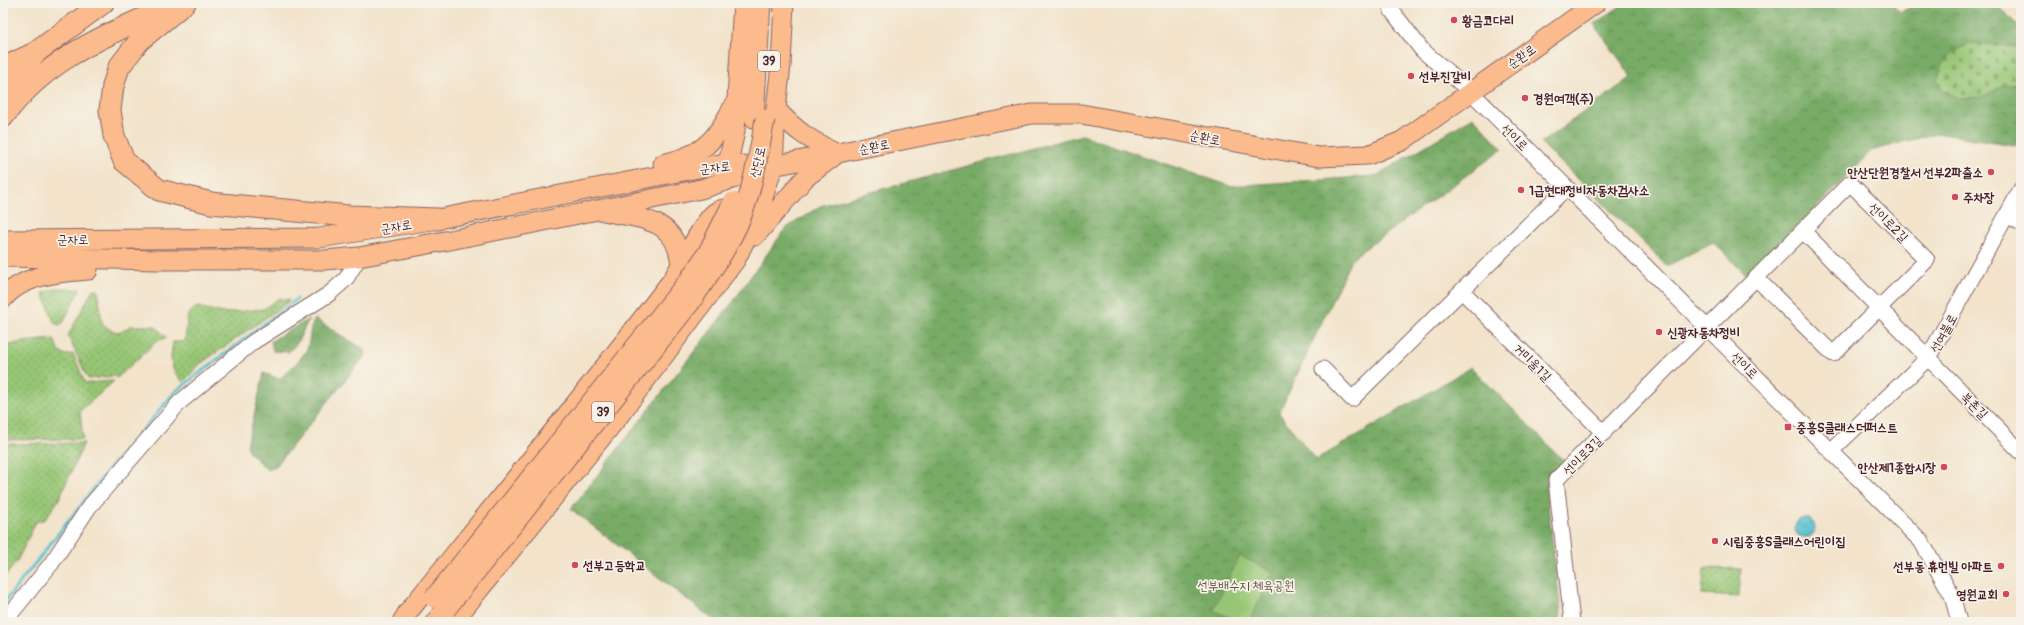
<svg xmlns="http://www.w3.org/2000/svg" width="2024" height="625" viewBox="0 0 2024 625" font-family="Pangolin,'Poor Story',sans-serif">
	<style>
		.green { fill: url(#green-dots); stroke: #707250 }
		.forest { fill: url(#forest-crowns); stroke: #616548 }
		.cemetery { fill: url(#cemetery-stones); stroke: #707250 }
		.pitch { fill: #96c675; stroke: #707250 }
		.water { fill: url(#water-waves); stroke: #50707e }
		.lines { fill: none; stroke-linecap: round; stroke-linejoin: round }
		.stream { stroke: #55c0d0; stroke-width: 3 }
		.minor-casing { stroke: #856463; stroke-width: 17 }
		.major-casing { stroke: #856463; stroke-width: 21 }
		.highway-casing { stroke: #856463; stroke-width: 23 }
		.minor { stroke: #fff; stroke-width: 15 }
		.major { stroke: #fbbb8d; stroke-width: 19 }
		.highway { stroke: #fbbb8d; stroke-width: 21 }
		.major-bridge-casing { stroke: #856463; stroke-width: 21; stroke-linecap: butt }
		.major-bridge { stroke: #fbbb8d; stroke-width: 19 }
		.poi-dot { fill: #d1495b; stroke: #f7f3e8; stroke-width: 1.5 }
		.labels { text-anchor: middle; stroke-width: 3.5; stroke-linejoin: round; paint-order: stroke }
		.shield { fill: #f7f3e8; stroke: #7e5f64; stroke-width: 1 }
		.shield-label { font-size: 12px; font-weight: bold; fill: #4a1f2b }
		.poi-label { font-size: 13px; font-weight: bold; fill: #4a1f2b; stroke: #f7f3e8; text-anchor: start }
		.street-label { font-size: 13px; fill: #4a1f2b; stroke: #f7f3e8 }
		.park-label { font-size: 13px; fill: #615141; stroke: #f7f3e8 }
	</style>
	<defs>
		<pattern id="green-dots" width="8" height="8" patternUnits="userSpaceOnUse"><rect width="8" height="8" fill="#96c675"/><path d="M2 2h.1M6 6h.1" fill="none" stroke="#7ca060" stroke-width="1.8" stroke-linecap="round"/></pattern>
		<pattern id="forest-crowns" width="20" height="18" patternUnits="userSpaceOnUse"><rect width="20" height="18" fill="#78ab66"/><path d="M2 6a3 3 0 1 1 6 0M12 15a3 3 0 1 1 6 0" fill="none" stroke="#648b54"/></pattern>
		<pattern id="cemetery-stones" width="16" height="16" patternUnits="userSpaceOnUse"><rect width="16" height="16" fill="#96c675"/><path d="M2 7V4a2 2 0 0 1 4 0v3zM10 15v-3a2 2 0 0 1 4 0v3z" fill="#7ca060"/></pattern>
		<pattern id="water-waves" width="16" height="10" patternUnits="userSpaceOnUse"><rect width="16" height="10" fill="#55c0d0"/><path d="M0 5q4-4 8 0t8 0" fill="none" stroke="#489ba9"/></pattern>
	</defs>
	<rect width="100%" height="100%" fill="#f7f3e8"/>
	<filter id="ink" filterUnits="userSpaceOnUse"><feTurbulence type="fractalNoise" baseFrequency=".025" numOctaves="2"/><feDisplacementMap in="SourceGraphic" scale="8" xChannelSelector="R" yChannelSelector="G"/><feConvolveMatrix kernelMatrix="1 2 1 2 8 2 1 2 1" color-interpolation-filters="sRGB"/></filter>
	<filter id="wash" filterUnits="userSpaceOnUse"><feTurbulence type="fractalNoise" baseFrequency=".012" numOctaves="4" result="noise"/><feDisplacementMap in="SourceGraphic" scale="16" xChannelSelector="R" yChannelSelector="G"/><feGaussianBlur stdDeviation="0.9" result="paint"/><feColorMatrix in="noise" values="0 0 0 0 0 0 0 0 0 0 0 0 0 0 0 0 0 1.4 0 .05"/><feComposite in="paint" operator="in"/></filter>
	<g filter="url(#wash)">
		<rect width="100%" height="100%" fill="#f2e3ca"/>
		<g class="green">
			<polygon points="57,288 80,289 62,324 58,325 54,322 43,293"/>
			<polygon points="93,289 98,290 102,323 112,331 121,332 130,326 155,326 167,338 158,340 117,378 114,376 88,379 68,336"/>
			<path d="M279,298L283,300L289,299L288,302L200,364L183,382C169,368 170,361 173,342H182L185,340L188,314L197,307L224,313L264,309Z"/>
			<polygon points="54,339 59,352 66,355 73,354 74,356 85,383 114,381 80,411 83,439 3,440 3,347 21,342"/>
			<polygon points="84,443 58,501 45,519 36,522 17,561 3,579 3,444"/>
			<polygon points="1704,568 1741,569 1739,597 1702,595"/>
		</g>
		<g class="forest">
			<polygon points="1625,3 1892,3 1900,12 1920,3 1997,3 2021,30 2021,146 1936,133 1871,151 1749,278 1713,242 1667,266 1541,143 1632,77 1594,24"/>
			<polygon points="1473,117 1503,149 1352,258 1279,413 1316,460 1471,367 1564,461 1549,476 1546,488 1561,613 1559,622 716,622 571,509 732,303 785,229 820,206 1082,135 1230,186 1376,176"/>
			<polygon points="309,319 297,343 289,352 273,351 271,341"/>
			<path d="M315,319L363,349L365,356L276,466L267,470L249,452L247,445L264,373L279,379C286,374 304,356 307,349C311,338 308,332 315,319Z"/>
		</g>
		<path class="cemetery" d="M1974,43L2016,47L2021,45V82L2003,86L1982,97L1962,99L1943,91L1937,80C1944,58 1951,50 1974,43Z"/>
		<polygon class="pitch" points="1240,556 1273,572 1249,622 1239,622 1213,610"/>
		<circle class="water" cx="1805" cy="528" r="10"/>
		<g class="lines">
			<polyline class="stream" points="3,604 110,468 176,391 297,299"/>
		</g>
	</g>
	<g filter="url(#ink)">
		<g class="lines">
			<defs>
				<g id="minor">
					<polyline points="1391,3 1392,11 1422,50 1471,92 1921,541 1952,595 1959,622"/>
					<polyline points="2008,216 2021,223"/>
					<polyline points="1803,231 2021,452"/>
					<polyline points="1462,291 1604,433"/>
					<polyline points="1323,369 1352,399 1566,188"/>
					<polyline points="1831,451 1928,358 2021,189"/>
					<polyline points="4,622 51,564 89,507 180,402 253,342 329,294 346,279 359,257"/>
					<polyline points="1572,622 1556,480 1850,183 1927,260 1833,354 1757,279"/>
				</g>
				<g id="major">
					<path d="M776,109C796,132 811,140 837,154"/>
					<polyline points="754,118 761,3"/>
					<path d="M663,164C706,154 714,141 735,104"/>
					<polyline points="725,176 735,131 743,3"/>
					<path d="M604,211C643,220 677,217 681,266"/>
					<polyline points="755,236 805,178 834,156"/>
					<polyline points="3,240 319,238 438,219 719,164 761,166"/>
					<polyline points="3,257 160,260 324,260 359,257 450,240 701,189 773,166 1032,114 1081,114 1319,157 1368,155 1402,141 1596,3"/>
					<path d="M3,299C21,275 60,272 88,270"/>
					<path d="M402,622L408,612C496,503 585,394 670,283C682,267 703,220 716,212C724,207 735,208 741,214"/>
					<polyline points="435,622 446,609"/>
					<polyline points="453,622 618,417 736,259 759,211 773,166 776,109 781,65 784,3"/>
				</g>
				<g id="highway">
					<polyline points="185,3 139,41 119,67 113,86 110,110 114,136 124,161 159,190 211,203 349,216 438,219"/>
					<polyline points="3,68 35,53"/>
					<polyline points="3,91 23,70 35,53 103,3"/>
					<path d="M3,117C46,58 105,36 168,7"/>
				</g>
			</defs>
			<use href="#minor" class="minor-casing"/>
			<use href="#major" class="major-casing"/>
			<use href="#highway" class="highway-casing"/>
			<use href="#minor" class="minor"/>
			<use href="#major" class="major"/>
			<use href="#highway" class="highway"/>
			<defs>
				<g id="major-bridge">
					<polyline points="434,598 689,280 708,252 733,202"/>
					<path d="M446,609L690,303C711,272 735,239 746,204C755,176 760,148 765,119"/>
				</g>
			</defs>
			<use href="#major-bridge" class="major-bridge-casing"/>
			<use href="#major-bridge" class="major-bridge"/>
		</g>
	</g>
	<g class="poi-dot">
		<circle cx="1454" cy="20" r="4"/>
		<circle cx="1411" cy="76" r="4"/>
		<circle cx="1525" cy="98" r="4"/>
		<circle cx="1991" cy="172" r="4"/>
		<circle cx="1521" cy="190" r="4"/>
		<circle cx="1955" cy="197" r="4"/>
		<circle cx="1659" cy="332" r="4"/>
		<rect x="1784" y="423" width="8" height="8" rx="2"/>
		<circle cx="1944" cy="467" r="4"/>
		<circle cx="1715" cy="541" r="4"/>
		<circle cx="575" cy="565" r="4"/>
		<circle cx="2001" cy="566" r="4"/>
		<circle cx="2006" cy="594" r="4"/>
	</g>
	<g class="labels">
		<g class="shield">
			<rect x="758" y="51" width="22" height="20" rx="3"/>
			<rect x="592" y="402" width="22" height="20" rx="3"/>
		</g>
		<g class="shield-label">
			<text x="769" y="65">39</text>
			<text x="603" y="416">39</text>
		</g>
		<g class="poi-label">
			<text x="1462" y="25">황금코다리</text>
			<text x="1419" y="81">선부진갈비</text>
			<text x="1533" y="103">경원여객(주)</text>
			<text x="1983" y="177" text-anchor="end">안산단원경찰서 선부2파출소</text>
			<text x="1529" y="195">1급현대정비자동차검사소</text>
			<text x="1963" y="202">주차장</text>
			<text x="1667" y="337">신광자동차정비</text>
			<text x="1796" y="432">중흥S클래스더퍼스트</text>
			<text x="1936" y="472" text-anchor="end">안산제1종합시장</text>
			<text x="1723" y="546">시립중흥S클래스어린이집</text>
			<text x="583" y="570">선부고등학교</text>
			<text x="1993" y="571" text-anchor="end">선부동 휴먼빌 아파트</text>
			<text x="1998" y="599" text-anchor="end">영원교회</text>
		</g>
		<g class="street-label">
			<text transform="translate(1521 56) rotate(-35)" y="5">순환로</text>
			<text transform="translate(1205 137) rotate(11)" y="5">순환로</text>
			<text transform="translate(1515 137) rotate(45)" y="5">선이로</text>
			<text transform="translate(874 146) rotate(-11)" y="5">순환로</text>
			<text transform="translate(757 162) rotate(-77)" y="5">산단로</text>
			<text transform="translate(715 167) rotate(-7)" y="5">군자로</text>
			<text transform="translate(1889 222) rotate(45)" y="5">선이로2길</text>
			<text transform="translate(396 226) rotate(-9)" y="5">군자로</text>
			<text x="73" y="244">군자로</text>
			<text transform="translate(1943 333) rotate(-61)" y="5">선여불로</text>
			<text transform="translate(1533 362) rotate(45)" y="5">거미울1길</text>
			<text transform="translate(1745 365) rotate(45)" y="5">선이로</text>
			<text transform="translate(1975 405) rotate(45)" y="5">북촌길</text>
			<text transform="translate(1582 455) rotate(-45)" y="5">선이로3길</text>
		</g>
		<g class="park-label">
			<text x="1246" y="590">선부배수지 체육공원</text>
		</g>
	</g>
	<rect width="2024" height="625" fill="none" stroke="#f7f3e8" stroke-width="16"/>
</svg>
